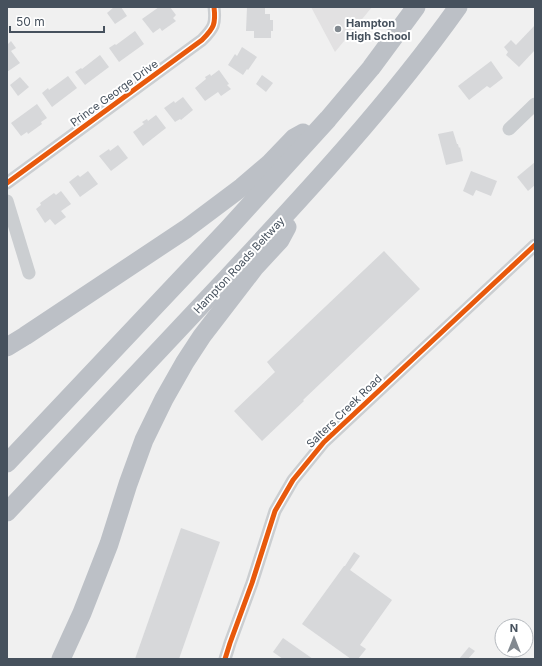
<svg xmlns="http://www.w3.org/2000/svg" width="542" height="666" viewBox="0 0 542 666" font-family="Inter,sans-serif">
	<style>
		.education { fill: #e2e1e2 }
		.building { fill: #d7d8da }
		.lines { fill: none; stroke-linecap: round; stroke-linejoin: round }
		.minor { stroke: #cbced1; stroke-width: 13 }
		.highway { stroke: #bcc0c6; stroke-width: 19 }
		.cycleway-casing { stroke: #fff; stroke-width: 8 }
		.cycleway { stroke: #e8590c; stroke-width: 5 }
		.poi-dot { fill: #828990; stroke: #fff; stroke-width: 1.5 }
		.labels { text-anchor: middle; stroke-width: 4; stroke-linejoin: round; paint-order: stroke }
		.poi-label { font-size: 11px; font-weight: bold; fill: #46515d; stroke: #fff; text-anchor: start }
		.street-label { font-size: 11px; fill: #46515d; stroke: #fff }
	</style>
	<rect width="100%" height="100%" fill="#f0f0f0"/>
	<polygon class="education" points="311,7 372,7 335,52"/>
	<g class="building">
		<polygon points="114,7 121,7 127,16 115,24 107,13"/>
		<polygon points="159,7 170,7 176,15 173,18 176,21 162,31 160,28 153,33 142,19"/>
		<polygon points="247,7 265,7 265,14 270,14 270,20 273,20 273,31 271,31 271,38 254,38 254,31 246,31"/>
		<polygon points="535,25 535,50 519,67 506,55 508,52 504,47 511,40 516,45"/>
		<polygon points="135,31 144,44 119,62 109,48 115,44 116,45"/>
		<polygon points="11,41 16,48 11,51 20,63 7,72 7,45"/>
		<polygon points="242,47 257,57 248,70 247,69 243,75 228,65 235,54 237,56"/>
		<polygon points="100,55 109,67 85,85 75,72 81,68 82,69"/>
		<polygon points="491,61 503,78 490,88 487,86 469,100 458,86"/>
		<polygon points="219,70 229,84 227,85 231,89 221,96 218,92 205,101 195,88 206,79 205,77 210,74 211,76"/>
		<polygon points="262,75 273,83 266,92 256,84"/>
		<polygon points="68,76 77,88 52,107 42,93 48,88 49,90"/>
		<polygon points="20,77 29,87 18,96 10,85"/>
		<polygon points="183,97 193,110 181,120 180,119 175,122 164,108 174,101 175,103"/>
		<polygon points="37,104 47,118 41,122 42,124 28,134 27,132 21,136 11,123"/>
		<polygon points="156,115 166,128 143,146 133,132 144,124 142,122 147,119 148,121"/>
		<polygon points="453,131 457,144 458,144 459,148 460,147 463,161 446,165 438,134"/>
		<polygon points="118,145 128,158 111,171 99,156 109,149 110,151"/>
		<polygon points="535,162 535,185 528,191 517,177"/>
		<polygon points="88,171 98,184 80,197 69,182 78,175 80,177"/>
		<polygon points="471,171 497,181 491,196 476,190 473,196 463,191"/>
		<polygon points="61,191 71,204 61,211 66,217 55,225 50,219 45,223 36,209 41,205 40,203 54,193 56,195"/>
		<polygon points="384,251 420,289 303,400 304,401 262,441 234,411 275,372 267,362"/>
		<polygon points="181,528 220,542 179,659 135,659"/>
		<polygon points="354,552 360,556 350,570 392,600 360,645 366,649 358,659 351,659 302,624 344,566 345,566"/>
		<polygon points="283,638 313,659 283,659 273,652"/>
		<polygon points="469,647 475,651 468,659 459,659"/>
	</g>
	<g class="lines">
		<g class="minor">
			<polyline points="509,129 535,104"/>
			<path d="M7,183L202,40C214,28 216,24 214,7"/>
			<polyline points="7,201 29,273"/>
			<polyline points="225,659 230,643 252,583 275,511 293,480 324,442 535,245"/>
		</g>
		<g class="highway">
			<polyline points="7,347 25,336 186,229 242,187 269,164 294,138 303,133"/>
			<polyline points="7,463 228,229 328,119 371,68 416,7"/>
			<path d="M7,512C80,434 153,356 226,279C307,192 389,104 458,7"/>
			<polyline points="61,659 82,613 109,544 128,484 144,440 164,399 185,362 202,336 255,267 280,240 287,227"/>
		</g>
		<defs>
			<g id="cycleway">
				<path d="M7,183L202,40C214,28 216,24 214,7"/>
				<polyline points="225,659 230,643 252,583 275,511 293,480 324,442 535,245"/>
			</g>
		</defs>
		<use href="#cycleway" class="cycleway-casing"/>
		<use href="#cycleway" class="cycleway"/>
	</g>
	<circle class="poi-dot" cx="338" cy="29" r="4"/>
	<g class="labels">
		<g class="poi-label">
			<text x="346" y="27">Hampton<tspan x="346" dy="13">High School</tspan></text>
		</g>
		<g class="street-label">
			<text transform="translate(114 93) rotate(-36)" y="4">Prince George Drive</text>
			<text transform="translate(239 265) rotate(-47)" y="4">Hampton Roads Beltway</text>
			<text transform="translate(344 411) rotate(-44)" y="4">Salters Creek Road</text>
		</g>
	</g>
	<rect width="542" height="666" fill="none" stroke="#46515d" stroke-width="16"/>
	<g transform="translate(514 638)"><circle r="19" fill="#ffffff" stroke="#b5b9be"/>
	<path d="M0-3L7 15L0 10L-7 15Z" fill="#828990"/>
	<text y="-6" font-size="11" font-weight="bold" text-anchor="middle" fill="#46515d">N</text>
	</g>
	<path d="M10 26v6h94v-6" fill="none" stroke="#46515d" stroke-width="2"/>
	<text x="16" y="26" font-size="12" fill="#46515d" stroke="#ffffff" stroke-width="3" paint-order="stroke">50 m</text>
</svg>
